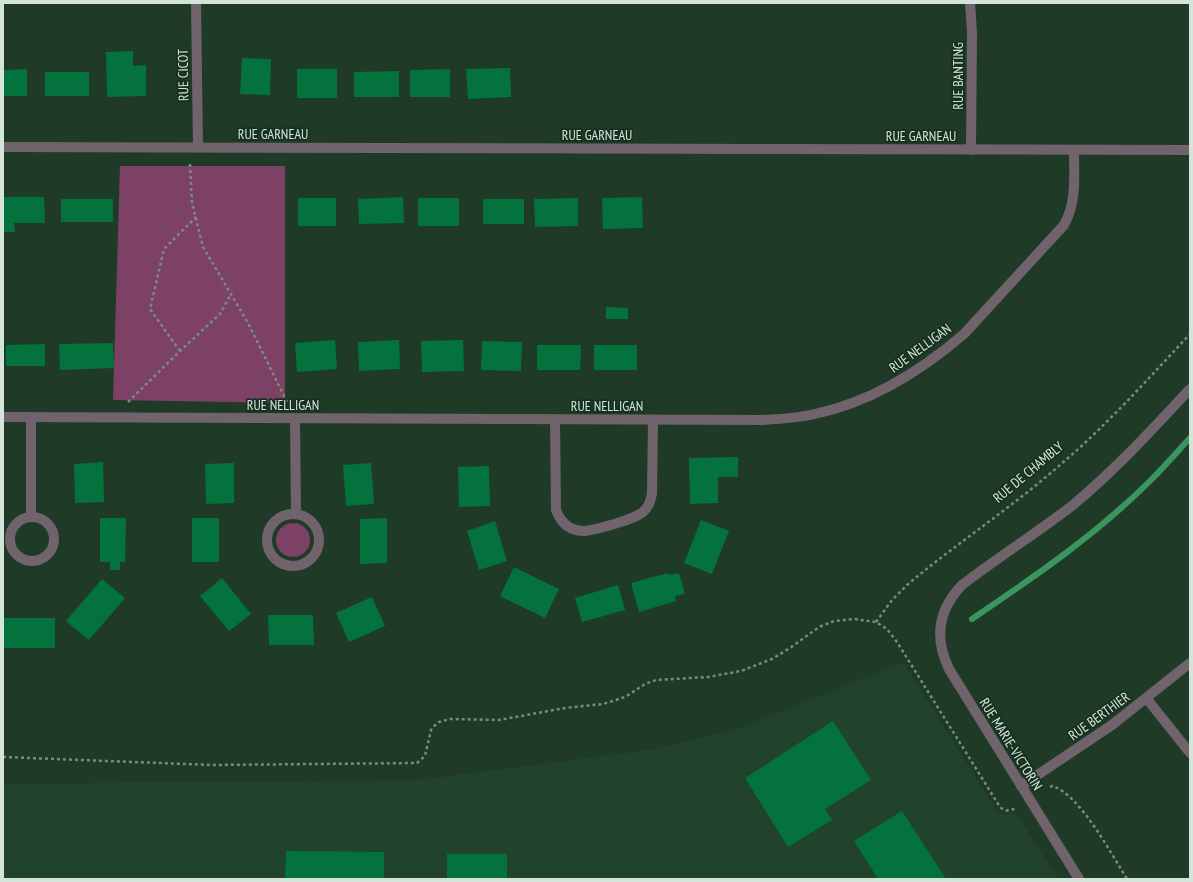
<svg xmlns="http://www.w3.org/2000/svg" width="1193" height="882" viewBox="0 0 1193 882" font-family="'PT Sans Narrow',sans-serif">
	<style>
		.built { fill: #21432c }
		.green { fill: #7c4165 }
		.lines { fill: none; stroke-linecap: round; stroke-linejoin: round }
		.stream { stroke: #3b965e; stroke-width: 6 }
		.building { fill: #03723c }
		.path { stroke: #788c7e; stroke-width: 2.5; stroke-dasharray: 3 3; stroke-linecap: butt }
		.minor { stroke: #71636b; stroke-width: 10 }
		.tertiary { stroke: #71636b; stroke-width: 10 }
		.labels { text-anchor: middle; stroke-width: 3.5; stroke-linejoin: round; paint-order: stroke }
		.street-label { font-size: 14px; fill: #d5e4d9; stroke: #16301f }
	</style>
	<rect width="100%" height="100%" fill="#203a28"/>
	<polygon class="built" points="903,662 995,808 1000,813 1006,815 1016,813 1058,879 3,879 3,784 419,780 649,750 731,731"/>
	<g class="green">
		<polygon points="120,166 285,166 285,403 113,400"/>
		<circle cx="293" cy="540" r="17"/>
	</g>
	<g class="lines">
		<path class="stream" d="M972,619C1034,577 1097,534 1151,480C1164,467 1177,452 1190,438"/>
	</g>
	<g class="building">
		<polygon points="133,51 133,66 146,65 146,96 107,97 106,52"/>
		<polygon points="242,58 271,59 270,95 240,94"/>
		<polygon points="510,68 511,97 468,99 466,69"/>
		<polygon points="27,69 27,96 3,96 3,70"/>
		<rect x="297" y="69" width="40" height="29"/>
		<polygon points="450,69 450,97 410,97 410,70"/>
		<polygon points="399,71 399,97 354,97 354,72"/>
		<rect x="45" y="72" width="44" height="24"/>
		<polygon points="3,197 44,197 45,223 14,223 15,232 3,232"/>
		<polygon points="403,197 404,223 359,224 358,199"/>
		<polygon points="642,197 643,228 603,229 602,198"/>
		<rect x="298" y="198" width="38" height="28"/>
		<rect x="418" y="198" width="41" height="28"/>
		<polygon points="578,198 578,226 535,227 534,199"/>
		<rect x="61" y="199" width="52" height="23"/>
		<rect x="483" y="199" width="41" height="25"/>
		<polygon points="606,307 628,308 628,319 606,319"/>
		<polygon points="335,340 337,369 297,372 295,343"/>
		<polygon points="399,340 400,369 359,371 358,342"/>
		<polygon points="463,340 464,371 422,372 421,341"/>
		<polygon points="482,341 522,342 521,371 481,370"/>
		<polygon points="113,343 114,368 60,370 59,344"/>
		<polygon points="45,344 45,366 6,366 6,345"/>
		<polygon points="537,345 581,345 580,370 537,370"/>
		<rect x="594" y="345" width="43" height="25"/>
		<polygon points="738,457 738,477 718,477 718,503 690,504 689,458"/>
		<polygon points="103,462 104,502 75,503 74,464"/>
		<polygon points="234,463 234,503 206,504 205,464"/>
		<polygon points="371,463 374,504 346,506 343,465"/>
		<polygon points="489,466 490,506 459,507 458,467"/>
		<polygon points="100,518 126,518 125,562 120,562 120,570 110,570 110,562 100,562"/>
		<rect x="192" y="518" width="27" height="44"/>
		<polygon points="387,518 387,563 360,564 360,519"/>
		<polygon points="701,520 729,531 712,574 684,563"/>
		<polygon points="495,521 507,561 479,570 467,531"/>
		<polygon points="514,567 559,589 545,618 500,596"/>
		<polygon points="668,573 669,575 679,573 685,594 675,596 676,601 639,612 631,583"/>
		<polygon points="222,578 251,614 229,631 200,596"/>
		<polygon points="102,579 125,598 89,640 66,621"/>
		<polygon points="618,585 625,610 582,622 575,598"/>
		<polygon points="372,597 385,626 349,642 336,613"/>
		<polygon points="268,615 313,615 314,645 269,645"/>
		<rect x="3" y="618" width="52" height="30"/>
		<polygon points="833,721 871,780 825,809 832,820 788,847 745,778"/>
		<polygon points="902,811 946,879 878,879 854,841"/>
		<polygon points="286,851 384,852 384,879 285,879"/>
		<rect x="447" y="854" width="60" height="25"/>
	</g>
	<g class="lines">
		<g class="path">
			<polyline points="190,164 192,203 203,247 248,323 287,402"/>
			<polyline points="180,351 150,309 164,249 196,217"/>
			<polyline points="128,402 180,351 220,314 231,294"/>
			<path d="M876,622L892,600L907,585C957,543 1011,508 1060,465C1107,425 1148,379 1190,334"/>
			<path d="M3,757L212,765L417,763L425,756L431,730L433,727L439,722L450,719L499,720L565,708L603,704L625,697L645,684L656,680L708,677L741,671L772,659L790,648L819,627L834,621L854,619L876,622L887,629L897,642L1000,807C1005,812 1011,811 1017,807"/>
			<path d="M1050,787L1052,786C1079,793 1112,855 1127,879"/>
		</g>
		<g class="minor">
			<polyline points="196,3 198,147"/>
			<polyline points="970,3 972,32 971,150"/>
			<polyline points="3,147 1190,150"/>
			<path d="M3,417L763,420C781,419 798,418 815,414C871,402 921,371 964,334L1064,225C1077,202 1074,176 1074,151"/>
			<polyline points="31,417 31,517"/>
			<polyline points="295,419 296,514"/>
			<path d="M555,420L556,510C561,524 571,531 585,531C598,529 633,520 643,512C649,507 651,500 652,493L653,420"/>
			<circle cx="293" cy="540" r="26"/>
			<circle cx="32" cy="539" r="22"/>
			<polyline points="1147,699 1190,753"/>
			<polyline points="1021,786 1112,725 1190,663"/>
		</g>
		<path class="tertiary" d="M1079,879L949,669C934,638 938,610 962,585C998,557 1037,533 1073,505C1115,470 1153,429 1190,389"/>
	</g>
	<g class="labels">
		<g class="street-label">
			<text transform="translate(183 75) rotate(-91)" y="5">RUE CICOT</text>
			<text transform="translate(958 76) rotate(-90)" y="5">RUE BANTING</text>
			<text x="273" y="139">RUE GARNEAU</text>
			<text x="597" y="140">RUE GARNEAU</text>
			<text x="921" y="141">RUE GARNEAU</text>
			<text transform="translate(920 348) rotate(-36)" y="5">RUE NELLIGAN</text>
			<text x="283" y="410">RUE NELLIGAN</text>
			<text x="607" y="411">RUE NELLIGAN</text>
			<text transform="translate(1028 472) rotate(-40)" y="5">RUE DE CHAMBLY</text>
			<text transform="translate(1099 716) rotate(-36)" y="5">RUE BERTHIER</text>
			<text transform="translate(1011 744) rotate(58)" y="5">RUE MARIE-VICTORIN</text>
		</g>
	</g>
	<rect width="1193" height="882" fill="none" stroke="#d5e4d9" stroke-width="8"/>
</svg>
